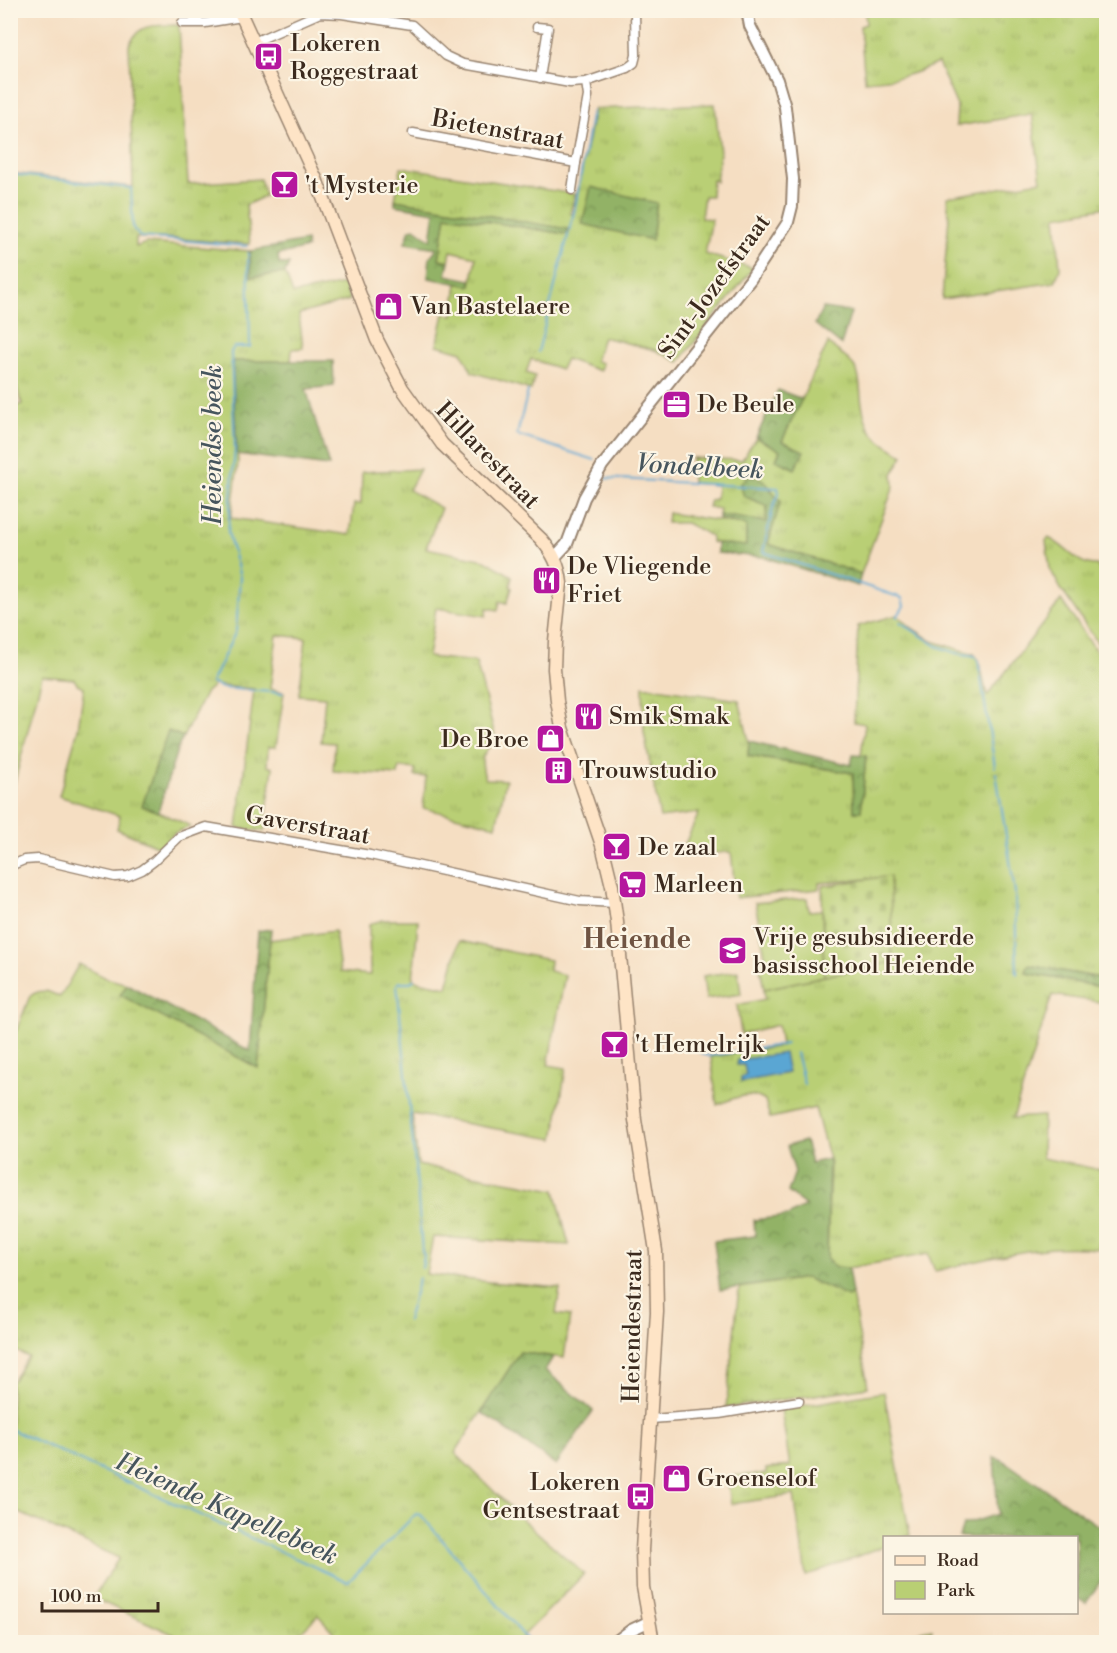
<svg xmlns="http://www.w3.org/2000/svg" width="1117" height="1653" viewBox="0 0 1117 1653" font-family="'Libre Bodoni',serif">
	<style>
		.grass { fill: url(#grass-tufts); stroke: #7a7c49; stroke-width: 1.5 }
		.forest { fill: url(#forest-crowns); stroke: #666e42; stroke-width: 1.5 }
		.cemetery { fill: url(#cemetery-stones); stroke: #7a7c49; stroke-width: 1.5 }
		.park { fill: #b9cf74; stroke: #7a7c49; stroke-width: 1.5 }
		.water { fill: #5aa6d3; stroke: #4a6878; stroke-width: 1.5 }
		.lines { fill: none; stroke-linecap: round; stroke-linejoin: round }
		.stream { stroke: #5aa6d3; stroke-width: 2 }
		.minor-casing { stroke: #988470; stroke-width: 11 }
		.tertiary-casing { stroke: #988470; stroke-width: 14 }
		.secondary-casing { stroke: #988470; stroke-width: 15 }
		.minor { stroke: #fff; stroke-width: 8 }
		.tertiary { stroke: #fff; stroke-width: 10 }
		.secondary { stroke: #fee4c6; stroke-width: 12 }
		.labels { text-anchor: middle; stroke-width: 4.5; stroke-linejoin: round; paint-order: stroke }
		.poi-label { font-size: 24px; fill: #3b2a1e; stroke: #fcf5e5; text-anchor: start }
		.street-label { font-size: 24px; fill: #3b2a1e; stroke: #fcf5e5 }
		.water-label { font-size: 26px; font-style: italic; fill: #46555d; stroke: #fcf5e5 }
		.quarter-label { font-size: 27px; font-weight: bold; fill: #705442; stroke: #fcf5e5 }
	</style>
	<defs>
		<pattern id="grass-tufts" width="24" height="20" patternUnits="userSpaceOnUse" patternTransform="scale(1.5)"><rect width="24" height="20" fill="#b9cf74"/><path d="M3 7l-1-3M5 7V3M7 7l1-3M15 17l-1-3M17 17v-4M19 17l1-3" fill="none" stroke="#a0b264"/></pattern>
		<pattern id="forest-crowns" width="20" height="18" patternUnits="userSpaceOnUse" patternTransform="scale(1.5)"><rect width="20" height="18" fill="#92b266"/><path d="M2 6a3 3 0 1 1 6 0M12 15a3 3 0 1 1 6 0" fill="none" stroke="#789153"/></pattern>
		<pattern id="cemetery-stones" width="16" height="16" patternUnits="userSpaceOnUse" patternTransform="scale(1.5)"><rect width="16" height="16" fill="#b9cf74"/><path d="M2 7V4a2 2 0 0 1 4 0v3zM10 15v-3a2 2 0 0 1 4 0v3z" fill="#a0b264"/></pattern>
	</defs>
	<rect width="100%" height="100%" fill="#fcf5e5"/>
	<filter id="ink" filterUnits="userSpaceOnUse"><feTurbulence type="fractalNoise" baseFrequency=".0167" numOctaves="2"/><feDisplacementMap in="SourceGraphic" scale="12" xChannelSelector="R" yChannelSelector="G"/><feConvolveMatrix kernelMatrix="1 2 1 2 8 2 1 2 1" color-interpolation-filters="sRGB"/></filter>
	<filter id="wash" filterUnits="userSpaceOnUse"><feTurbulence type="fractalNoise" baseFrequency=".008" numOctaves="4" result="noise"/><feDisplacementMap in="SourceGraphic" scale="24" xChannelSelector="R" yChannelSelector="G"/><feGaussianBlur stdDeviation="1.35" result="paint"/><feColorMatrix in="noise" values="0 0 0 0 0 0 0 0 0 0 0 0 0 0 0 0 0 1.4 0 .05"/><feComposite in="paint" operator="in"/></filter>
	<g filter="url(#wash)">
		<rect width="100%" height="100%" fill="#f5dec2"/>
		<g class="grass">
			<path d="M865,11H1106V207L1056,216L1060,269L1055,282L942,299L949,217L947,197L1041,181L1032,114L956,126L957,106L938,63C911,76 896,79 865,81L860,26L866,24Z"/>
			<path d="M179,25L188,184L260,179L265,196L246,205L250,244L168,238H136V247L146,243L250,251L251,277L285,273L293,294L344,284L350,300L299,314L303,348L292,349L291,361H232L238,463L231,518L350,535L354,504H361L362,472L420,469L409,490L441,508L426,548L485,560L512,576L510,586L512,588L507,603L500,601L498,610L487,608L486,616L436,608L428,657L476,662L496,740C480,755 480,758 485,779L506,780L496,826L423,808L426,777L415,776V769L399,767L398,775L333,771L335,743L321,742L325,697L299,695L306,638L277,635L270,689L284,692L276,747H268L267,766L273,768L264,831L237,828L254,689L214,685L206,692L183,737L168,731L143,805L191,826L175,833L159,847L117,829L120,816L59,796L78,729L84,687L77,684L74,679L42,676L11,796L10,408L22,404L14,379L11,378V173L133,187L129,45C140,21 156,26 179,25Z"/>
			<polygon points="715,104 720,153 716,181 712,180 711,196 704,196 701,218 712,219 705,254 753,268 679,362 655,350 603,337 595,361 602,363 600,371 566,359 561,369 531,359 526,373 535,376 531,390 472,372 462,352 437,345 444,314 453,315 457,283 471,286 476,257 451,251 449,261 439,259 446,215 566,234 567,229 395,200 401,167 575,194 570,213 573,214 594,109"/>
			<path d="M828,343C837,351 850,359 856,369C860,377 860,388 861,397C865,431 873,439 903,455L893,474L894,486L861,574L767,544C772,525 779,505 771,487L744,496L767,506L766,522L719,515L720,509L708,507L710,500L716,499L717,485L692,483V458L742,460L756,438L781,450L795,468L782,441Z"/>
			<polygon points="668,513 746,525 746,547 711,542 711,536 686,523 667,523"/>
			<path d="M1048,538C1066,545 1076,566 1097,565L1106,582V655L1061,589L1050,569L1046,541Z"/>
			<path d="M1061,600L1106,665V979L1028,965L1026,973L1106,988V1003L1052,995L1013,1118L1043,1116L1042,1158L1106,1171V1218L1098,1249C1043,1242 988,1259 935,1271L928,1254L848,1268L834,1267L827,1259L830,1163L815,1108L770,1118L765,1101C748,1090 735,1098 717,1105L711,1057L781,1046L778,1025L741,1034L737,1005L765,999L764,989L892,962L890,877L819,883V889L736,898L731,852L680,855L699,813L660,818L644,732L643,686L739,700L749,741L748,756L853,773L854,812L861,811L866,757L861,756L865,724L854,722L858,626L897,615L912,628L932,641L974,654L979,660L987,696Z"/>
			<path d="M383,920H418L413,980L447,987L459,941L550,960L549,971L565,975L548,1065L566,1068L554,1139L412,1114L418,1165L555,1190L569,1245L433,1237L426,1274L489,1282L560,1288L556,1314L570,1316L564,1358L520,1352L455,1453L521,1518L584,1574L522,1637L526,1642H342L318,1615L290,1642H190L93,1598L119,1558L11,1509V1383L28,1357L11,1348V1044L30,996C41,988 49,991 60,997L79,964L106,978L127,984L121,995L258,1067L270,940L335,931L340,972L370,975L369,924Z"/>
			<polygon points="806,1278 848,1297 852,1294 868,1387 726,1408 739,1288"/>
			<polygon points="884,1392 910,1536 884,1538 884,1546 806,1576 794,1495 731,1504 727,1476 766,1474 766,1469 790,1466 781,1409"/>
			<polygon points="932,1629 928,1642 866,1642"/>
		</g>
		<g class="forest">
			<polygon points="591,187 657,203 652,240 582,224"/>
			<polygon points="395,200 568,229 566,234 446,215 439,259 449,261 446,275 471,280 471,286 428,278 430,257 437,248 405,243 410,229 415,228 431,240 435,212 395,205"/>
			<polygon points="306,241 307,248 278,255 279,264 289,264 285,273 251,277 250,251"/>
			<polygon points="823,308 851,312 841,345 815,324"/>
			<polygon points="232,361 333,361 334,386 306,389 329,466 237,454"/>
			<polygon points="778,390 802,399 782,441 804,451 795,469 776,460 780,450 756,438"/>
			<path d="M746,477C774,476 765,492 781,500L768,544L861,574L858,586L763,557L717,553V543L746,546V525L719,519V515L766,522L767,506L744,496L740,485Z"/>
			<polygon points="168,731 183,737 177,750 158,812 142,806"/>
			<polygon points="749,741 851,765 853,755 866,756 861,811 854,812 853,773 748,756"/>
			<polygon points="271,929 258,1068 120,995 127,984 250,1051 258,931"/>
			<polygon points="1028,965 1106,979 1106,988 1026,973"/>
			<polygon points="805,1141 811,1163 829,1159 827,1259 834,1267 848,1268 852,1294 848,1297 806,1278 720,1290 714,1241 755,1236 754,1220 788,1216 806,1206 788,1192 795,1172 787,1146"/>
			<polygon points="520,1352 553,1357 545,1370 593,1411 556,1465 481,1412"/>
			<polygon points="994,1457 1002,1460 1106,1531 1106,1573 1086,1603 1077,1598 1076,1538 959,1537 963,1525 998,1514"/>
		</g>
		<polygon class="cemetery" points="890,876 892,962 824,976 822,886"/>
		<g class="park">
			<polygon points="807,898 809,911 822,910 824,976 764,989 760,967 767,965 755,903"/>
			<polygon points="738,971 741,994 706,999 703,976"/>
		</g>
		<polygon class="water" points="784,1053 788,1073 741,1082 741,1078 746,1075 744,1065 737,1065 738,1060"/>
		<g class="lines">
			<g class="stream">
				<polyline points="10,174 131,188 133,228 140,237 247,246"/>
				<polyline points="248,253 250,343 250,347 234,347 231,352 235,448 228,532 240,577 236,631 211,683 222,688 283,693"/>
				<polyline points="538,352 575,208 592,111"/>
				<polyline points="528,391 517,435 595,460"/>
				<polyline points="602,478 778,488 779,494 773,507 763,552 902,598 904,606 897,617"/>
				<polyline points="900,622 937,646 956,653 975,656 978,660 995,767"/>
				<polyline points="996,773 1015,892 1017,974"/>
				<polyline points="414,980 410,982 400,982 397,984 417,1185 422,1252 424,1255 422,1268"/>
				<polyline points="698,1045 699,1052 706,1055"/>
				<polyline points="796,1053 804,1084"/>
				<polyline points="708,1056 786,1044"/>
				<polyline points="407,1321 419,1278"/>
				<polyline points="10,1429 348,1582 416,1514 421,1515 529,1642"/>
			</g>
		</g>
	</g>
	<g filter="url(#ink)">
		<g class="lines">
			<defs>
				<g id="minor">
					<polyline points="182,23 205,23 242,17"/>
					<polyline points="537,27 548,28 540,78"/>
					<polyline points="254,42 320,13 342,14 412,25 446,56 463,64 570,83 586,82 627,68 634,63 636,55 635,14 637,10"/>
					<polyline points="413,133 576,163 588,96 586,82"/>
					<polyline points="572,190 576,163"/>
					<polyline points="10,866 24,860 38,859 115,877 128,876 142,870 154,861 179,837 206,827 370,855 580,901 615,903"/>
					<polyline points="651,1419 719,1414 799,1401"/>
				</g>
				<g id="tertiary">
					<polyline points="555,557 567,544 584,498 602,466 750,280 788,222 792,206 793,179 785,107 777,80 750,26 747,10"/>
					<polyline points="615,1642 631,1630 648,1622"/>
				</g>
				<path id="secondary" d="M239,10L316,179L377,340L402,388L442,444L541,539C553,553 559,565 561,583L555,641L554,669L557,701L562,728L602,845L612,886L617,922L635,1120L656,1251L657,1312L642,1550L643,1587L653,1642"/>
			</defs>
			<use href="#minor" class="minor-casing"/>
			<use href="#tertiary" class="tertiary-casing"/>
			<use href="#secondary" class="secondary-casing"/>
			<use href="#minor" class="minor"/>
			<use href="#tertiary" class="tertiary"/>
			<use href="#secondary" class="secondary"/>
		</g>
	</g>
	<defs>
		<symbol id="bus-square" viewBox="-11 -11 22 22"><rect x="-9" y="-9" width="18" height="18" rx="4" fill="#b5179e" stroke="#fcf5e5"/><path d="M-5-6H5V4H4V6H2V4H-2V6H-4V4H-5ZM-3.5-4V0h7V-4ZM-3.5 1.2v1.5H-2V1.2ZM2 1.2v1.5H3.5V1.2Z" fill="#fff"/></symbol>
		<symbol id="bar-square" viewBox="-11 -11 22 22"><rect x="-9" y="-9" width="18" height="18" rx="4" fill="#b5179e" stroke="#fcf5e5"/><path d="M-6-5H6L.8 .8V4.5H3.5V6h-7V4.5H-.8V.8Z" fill="#fff"/></symbol>
		<symbol id="shop-square" viewBox="-11 -11 22 22"><rect x="-9" y="-9" width="18" height="18" rx="4" fill="#b5179e" stroke="#fcf5e5"/><path d="M-5-2.5h2.3a2.7 3.5 0 0 1 5.4 0H5L5.5 6h-11ZM-1.5-2.5h3a1.5 2.3 0 0 0-3 0Z" fill="#fff"/></symbol>
		<symbol id="office-square" viewBox="-11 -11 22 22"><rect x="-9" y="-9" width="18" height="18" rx="4" fill="#b5179e" stroke="#fcf5e5"/><path d="M-6-3h4V-5.5h4V-3h4V5H-6ZM-1-4.5V-3h2v-1.5ZM-6 0V1H6V0Z" fill="#fff"/></symbol>
		<symbol id="restaurant-square" viewBox="-11 -11 22 22"><rect x="-9" y="-9" width="18" height="18" rx="4" fill="#b5179e" stroke="#fcf5e5"/><path d="M-5-6h1v4h1v-4h1v4h1v-4h1v5L-1.5 .5V6h-2V.5L-5-1ZM5-6V6H3V1.5H1.5Q1.5-4 5-6Z" fill="#fff"/></symbol>
		<symbol id="building-square" viewBox="-11 -11 22 22"><rect x="-9" y="-9" width="18" height="18" rx="4" fill="#b5179e" stroke="#fcf5e5"/><path d="M-4-6H4V6H1V3H-1V6H-4ZM-2.5-4.3h1.7v1.8h-1.7ZM.8-4.3h1.7v1.8H.8ZM-2.5-1h1.7V.8h-1.7ZM.8-1h1.7V.8H.8Z" fill="#fff"/></symbol>
		<symbol id="supermarket-square" viewBox="-11 -11 22 22"><rect x="-9" y="-9" width="18" height="18" rx="4" fill="#b5179e" stroke="#fcf5e5"/><path d="M-6-5.5h2.5l.6 2H6L4.5 2H-2.5L-4.4-4H-6ZM-1.5 3.2a1.3 1.3 0 1 0 .1 0ZM3 3.2a1.3 1.3 0 1 0 .1 0Z" fill="#fff"/></symbol>
		<symbol id="school-square" viewBox="-11 -11 22 22"><rect x="-9" y="-9" width="18" height="18" rx="4" fill="#b5179e" stroke="#fcf5e5"/><path d="M0-5L7-2L0 1L-7-2ZM-4 1L0 2.5L4 1V4Q0 6-4 4Z" fill="#fff"/></symbol>
	</defs>
	<g fill-rule="evenodd">
		<use href="#bus-square" x="252" y="40" width="33" height="33"/>
		<use href="#bar-square" x="268" y="168" width="33" height="33"/>
		<use href="#shop-square" x="372" y="290" width="33" height="33"/>
		<use href="#office-square" x="660" y="388" width="33" height="33"/>
		<use href="#restaurant-square" x="530" y="564" width="33" height="33"/>
		<use href="#restaurant-square" x="572" y="700" width="33" height="33"/>
		<use href="#shop-square" x="534" y="722" width="33" height="33"/>
		<use href="#building-square" x="542" y="754" width="33" height="33"/>
		<use href="#bar-square" x="600" y="830" width="33" height="33"/>
		<use href="#supermarket-square" x="616" y="868" width="33" height="33"/>
		<use href="#school-square" x="716" y="934" width="33" height="33"/>
		<use href="#bar-square" x="598" y="1028" width="33" height="33"/>
		<use href="#shop-square" x="660" y="1462" width="33" height="33"/>
		<use href="#bus-square" x="624" y="1480" width="33" height="33"/>
	</g>
	<g class="labels">
		<g class="poi-label">
			<text x="290" y="51">Lokeren<tspan x="290" dy="28">Roggestraat</tspan></text>
			<text x="305" y="193">'t Mysterie</text>
			<text x="410" y="314">Van Bastelaere</text>
			<text x="697" y="412">De Beule</text>
			<text x="567" y="574">De Vliegende<tspan x="567" dy="28">Friet</tspan></text>
			<text x="609" y="724">Smik Smak</text>
			<text x="529" y="747" text-anchor="end">De Broe</text>
			<text x="579" y="778">Trouwstudio</text>
			<text x="638" y="855">De zaal</text>
			<text x="654" y="892">Marleen</text>
			<text x="753" y="945">Vrije gesubsidieerde<tspan x="753" dy="28">basisschool Heiende</tspan></text>
			<text x="635" y="1052">'t Hemelrijk</text>
			<text x="697" y="1486">Groenselof</text>
			<text x="620" y="1490" text-anchor="end">Lokeren<tspan x="620" dy="28">Gentsestraat</tspan></text>
		</g>
		<g class="street-label">
			<text transform="translate(498 129) rotate(10)" y="8">Bietenstraat</text>
			<text transform="translate(714 286) rotate(-54)" y="8">Sint-Jozefstraat</text>
			<text transform="translate(488 455) rotate(46)" y="8">Hillarestraat</text>
			<text transform="translate(308 825) rotate(10)" y="8">Gaverstraat</text>
			<text transform="translate(632 1326) rotate(-89)" y="8">Heiendestraat</text>
		</g>
		<g class="water-label">
			<text transform="translate(212 445) rotate(-90)" y="9">Heiendse beek</text>
			<text transform="translate(700 466) rotate(3)" y="9">Vondelbeek</text>
			<text transform="translate(227 1508) rotate(24)" y="9">Heiende Kapellebeek</text>
		</g>
		<g class="quarter-label">
			<text x="637" y="948">Heiende</text>
		</g>
	</g>
	<rect width="1117" height="1653" fill="none" stroke="#fcf5e5" stroke-width="36"/>
	<rect x="883" y="1536" width="195" height="78" fill="#fcf5e5" stroke="#afa495" stroke-width="1.5"/>
	<rect x="895" y="1556" width="30" height="9" fill="#fee4c6" stroke="#afa495" stroke-width="1.5"/>
	<text x="937" y="1566" font-size="18" fill="#3b2a1e">Road</text>
	<rect x="895" y="1581" width="30" height="18" fill="#b9cf74" stroke="#afa495" stroke-width="1.5"/>
	<text x="937" y="1596" font-size="18" fill="#3b2a1e">Park</text>
	<path d="M42 1602v9h116v-9" fill="none" stroke="#3b2a1e" stroke-width="3"/>
	<text x="51" y="1602" font-size="18" fill="#3b2a1e" stroke="#fcf5e5" stroke-width="4.5" paint-order="stroke">100 m</text>
</svg>
